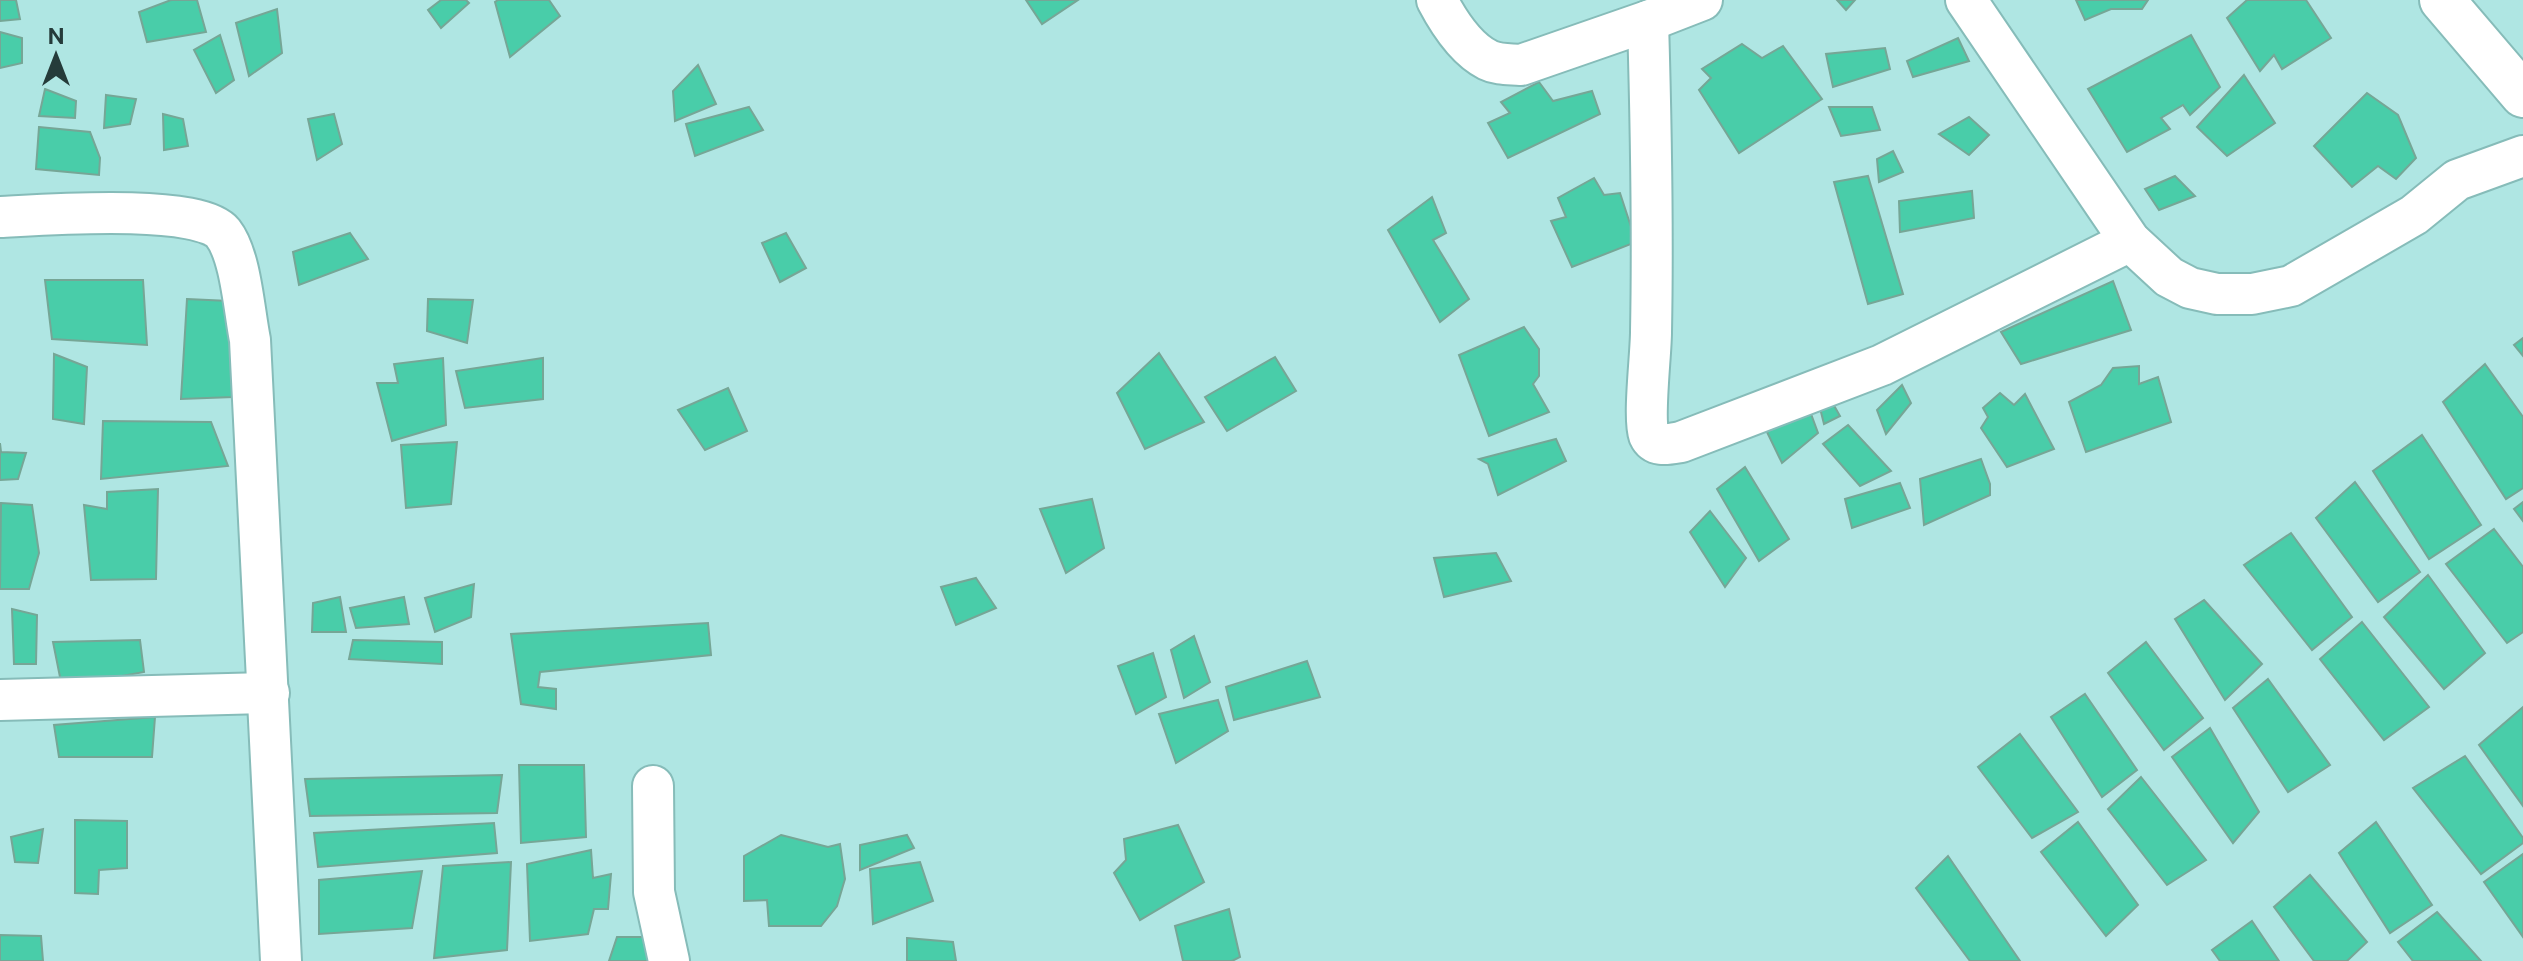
<svg xmlns="http://www.w3.org/2000/svg" width="2523" height="961" viewBox="0 0 2523 961" font-family="'Public Sans',sans-serif">
	<style>
		.building { fill: #49cda9; stroke: #76a696; stroke-width: 2 }
		.lines { fill: none; stroke-linecap: round; stroke-linejoin: round }
		.street-casing { stroke: #86bcb9; stroke-width: 44 }
		.secondary-casing { stroke: #86bcb9; stroke-width: 48 }
		.street { stroke: #fff; stroke-width: 40 }
		.secondary { stroke: #fff; stroke-width: 44 }
	</style>
	<rect width="100%" height="100%" fill="#afe6e3"/>
	<g class="building">
		<polygon points="0,0 16,0 20,19 0,21"/>
		<polygon points="171,0 197,0 206,32 147,42 139,12"/>
		<polygon points="441,0 466,0 469,3 441,28 428,10"/>
		<polygon points="498,0 549,0 560,16 510,57 495,2"/>
		<polygon points="1026,0 1078,0 1042,24"/>
		<polygon points="1837,0 1855,0 1846,10"/>
		<polygon points="2076,0 2148,0 2142,9 2111,9 2085,20"/>
		<polygon points="2247,0 2306,0 2331,38 2282,69 2274,55 2260,71 2227,18"/>
		<polygon points="277,9 282,53 249,76 236,23"/>
		<polygon points="0,32 22,38 22,63 0,68"/>
		<polygon points="220,35 234,80 216,93 194,50"/>
		<polygon points="2191,35 2220,87 2190,115 2183,105 2161,118 2170,129 2127,152 2088,89"/>
		<polygon points="1958,38 1969,61 1913,77 1907,61"/>
		<polygon points="1742,44 1762,58 1783,46 1822,99 1739,153 1699,90 1711,78 1702,69"/>
		<polygon points="1885,48 1890,69 1833,87 1826,54"/>
		<polygon points="698,65 716,104 675,121 673,91"/>
		<polygon points="2244,75 2275,123 2227,156 2197,127"/>
		<polygon points="1539,82 1553,101 1592,91 1600,114 1508,158 1488,123 1510,113 1501,102"/>
		<polygon points="45,89 76,101 75,118 39,116"/>
		<polygon points="2367,93 2398,115 2416,158 2396,179 2378,166 2352,187 2314,146"/>
		<polygon points="106,95 136,99 130,124 104,128"/>
		<polygon points="749,107 763,130 695,156 686,124"/>
		<polygon points="1829,107 1872,107 1880,130 1841,136"/>
		<polygon points="163,114 183,119 188,146 164,150"/>
		<polygon points="334,114 342,144 317,160 308,119"/>
		<polygon points="1969,117 1989,135 1969,155 1939,134"/>
		<polygon points="39,127 90,132 100,158 99,175 36,169"/>
		<polygon points="1893,151 1903,172 1879,182 1877,159"/>
		<polygon points="1868,176 1903,294 1868,304 1834,182"/>
		<polygon points="2175,176 2195,196 2159,210 2145,189"/>
		<polygon points="1594,178 1604,195 1620,193 1636,242 1572,267 1551,221 1566,217 1558,198"/>
		<polygon points="1972,191 1974,218 1900,232 1899,201"/>
		<polygon points="1432,197 1446,233 1433,240 1469,299 1440,322 1388,230"/>
		<polygon points="350,233 368,259 299,285 293,252"/>
		<polygon points="786,233 806,268 780,282 762,243"/>
		<polygon points="45,280 143,280 147,345 52,339"/>
		<polygon points="2113,281 2131,330 2021,364 2001,332"/>
		<polygon points="187,299 229,301 233,397 181,399"/>
		<polygon points="428,299 473,300 467,343 427,331"/>
		<polygon points="1524,327 1539,349 1539,376 1533,384 1549,412 1489,436 1459,355"/>
		<polygon points="2523,338 2523,356 2514,345"/>
		<polygon points="1159,353 1204,422 1145,449 1117,393"/>
		<polygon points="54,354 87,367 84,424 53,419"/>
		<polygon points="1275,357 1296,391 1227,431 1205,397"/>
		<polygon points="443,358 446,425 392,441 377,383 398,383 394,364"/>
		<polygon points="543,358 543,399 465,408 456,371"/>
		<polygon points="2485,364 2523,417 2523,488 2506,499 2443,402"/>
		<polygon points="2139,366 2139,384 2158,377 2171,422 2086,452 2069,402 2101,385 2113,368"/>
		<polygon points="1902,385 1911,403 1886,434 1877,410"/>
		<polygon points="728,388 747,431 705,450 678,410"/>
		<polygon points="2000,393 2014,405 2025,394 2054,449 2007,467 1981,428 1988,417 1983,408"/>
		<polygon points="1832,402 1840,416 1824,424 1820,408"/>
		<polygon points="1807,403 1818,433 1782,463 1765,428"/>
		<polygon points="103,421 211,422 228,466 101,479"/>
		<polygon points="1848,425 1891,471 1860,486 1823,444"/>
		<polygon points="2422,435 2481,525 2429,559 2373,471"/>
		<polygon points="1556,439 1566,461 1498,495 1488,464 1479,459"/>
		<polygon points="457,442 451,504 406,508 401,445"/>
		<polygon points="0,443 1,452 26,453 18,479 0,480"/>
		<polygon points="1981,459 1990,484 1990,495 1924,525 1920,479"/>
		<polygon points="1745,467 1789,539 1759,561 1717,489"/>
		<polygon points="2355,482 2420,572 2378,602 2316,518"/>
		<polygon points="1900,483 1910,508 1852,528 1845,499"/>
		<polygon points="158,489 156,579 91,580 84,505 107,509 107,492"/>
		<polygon points="1092,499 1104,548 1066,573 1040,509"/>
		<polygon points="2523,502 2523,521 2514,509"/>
		<polygon points="1,503 32,505 39,553 29,589 0,589"/>
		<polygon points="1710,511 1746,558 1725,587 1690,532"/>
		<polygon points="2494,529 2523,567 2523,632 2507,643 2446,564"/>
		<polygon points="2291,533 2352,617 2312,650 2244,565"/>
		<polygon points="1496,553 1511,581 1444,597 1434,558"/>
		<polygon points="2428,575 2485,653 2444,689 2384,617"/>
		<polygon points="976,578 996,608 956,625 941,587"/>
		<polygon points="474,584 471,617 435,632 425,598"/>
		<polygon points="340,597 346,632 312,632 313,603"/>
		<polygon points="404,597 409,624 356,628 350,608"/>
		<polygon points="2204,600 2262,664 2225,700 2175,619"/>
		<polygon points="12,609 37,615 36,664 14,664"/>
		<polygon points="2362,622 2429,707 2384,740 2320,659"/>
		<polygon points="708,623 711,655 540,672 538,687 556,689 556,709 521,704 511,634"/>
		<polygon points="1194,636 1210,682 1184,698 1171,650"/>
		<polygon points="140,640 144,672 62,687 53,642"/>
		<polygon points="353,640 442,642 442,664 349,659"/>
		<polygon points="2146,642 2203,718 2164,750 2108,673"/>
		<polygon points="1153,653 1166,697 1136,714 1118,666"/>
		<polygon points="1307,661 1320,697 1234,720 1226,687"/>
		<polygon points="2268,679 2330,765 2288,792 2233,708"/>
		<polygon points="2085,694 2137,770 2102,797 2051,717"/>
		<polygon points="1218,700 1228,731 1176,763 1159,714"/>
		<polygon points="2523,707 2523,806 2479,745"/>
		<polygon points="155,717 152,757 59,757 54,725"/>
		<polygon points="2210,728 2259,812 2233,843 2172,757"/>
		<polygon points="2020,734 2078,812 2032,838 1978,767"/>
		<polygon points="2465,756 2523,838 2523,843 2481,874 2413,788"/>
		<polygon points="519,765 584,765 586,837 521,843"/>
		<polygon points="502,775 497,813 310,816 305,779"/>
		<polygon points="2141,777 2206,860 2167,885 2108,809"/>
		<polygon points="75,820 127,821 127,868 99,870 98,894 75,893"/>
		<polygon points="2078,822 2138,905 2106,936 2041,852"/>
		<polygon points="2376,822 2432,905 2390,933 2339,853"/>
		<polygon points="494,823 497,853 318,867 314,833"/>
		<polygon points="1178,825 1204,882 1140,920 1114,873 1126,860 1124,839"/>
		<polygon points="43,829 38,863 15,862 11,837"/>
		<polygon points="781,835 828,847 840,844 845,879 837,906 821,926 769,926 767,900 744,901 744,856"/>
		<polygon points="907,835 914,848 860,870 860,845"/>
		<polygon points="591,850 593,878 611,874 608,909 594,909 588,934 530,941 527,864"/>
		<polygon points="2523,854 2523,937 2484,882"/>
		<polygon points="1948,856 2020,961 1970,961 1916,888"/>
		<polygon points="511,862 507,950 434,958 443,866"/>
		<polygon points="920,862 933,901 873,924 870,869"/>
		<polygon points="422,871 412,928 319,934 319,880"/>
		<polygon points="2310,875 2367,942 2347,961 2314,961 2274,907"/>
		<polygon points="1229,909 1240,957 1232,961 1183,961 1175,926"/>
		<polygon points="2437,912 2481,961 2413,961 2398,942"/>
		<polygon points="2252,921 2279,961 2220,961 2212,950"/>
		<polygon points="0,935 41,936 43,961 0,961"/>
		<polygon points="617,937 653,937 651,961 609,961"/>
		<polygon points="907,938 953,942 956,961 907,961"/>
	</g>
	<g class="lines">
		<defs>
			<g id="street">
				<path d="M1437,0C1448,21 1466,49 1488,60C1498,65 1509,64 1521,65L1648,21L1702,0"/>
				<polyline points="1966,0 2130,241 2169,277 2190,288 2217,294 2252,294 2291,286 2414,215 2457,180 2523,156"/>
				<path d="M1648,21C1651,125 1653,228 1651,332C1651,354 1643,418 1649,435C1655,448 1669,444 1681,442L1882,365L2130,241"/>
				<path d="M0,217C42,215 198,203 223,233C241,256 244,311 250,340L281,961"/>
				<polyline points="0,700 269,693"/>
				<polyline points="653,786 654,892 669,961"/>
			</g>
			<polyline id="secondary" points="2442,0 2523,95"/>
		</defs>
		<use href="#street" class="street-casing"/>
		<use href="#secondary" class="secondary-casing"/>
		<use href="#street" class="street"/>
		<use href="#secondary" class="secondary"/>
	</g>
	<g transform="translate(56 56)" stroke="#afe6e3" stroke-width="6" paint-order="stroke">
	<path d="M0-6L14 30L0 20L-14 30Z" fill="#253b3a"/>
	<text y="-12" font-size="22" font-weight="bold" text-anchor="middle" fill="#253b3a">N</text>
	</g>
</svg>
